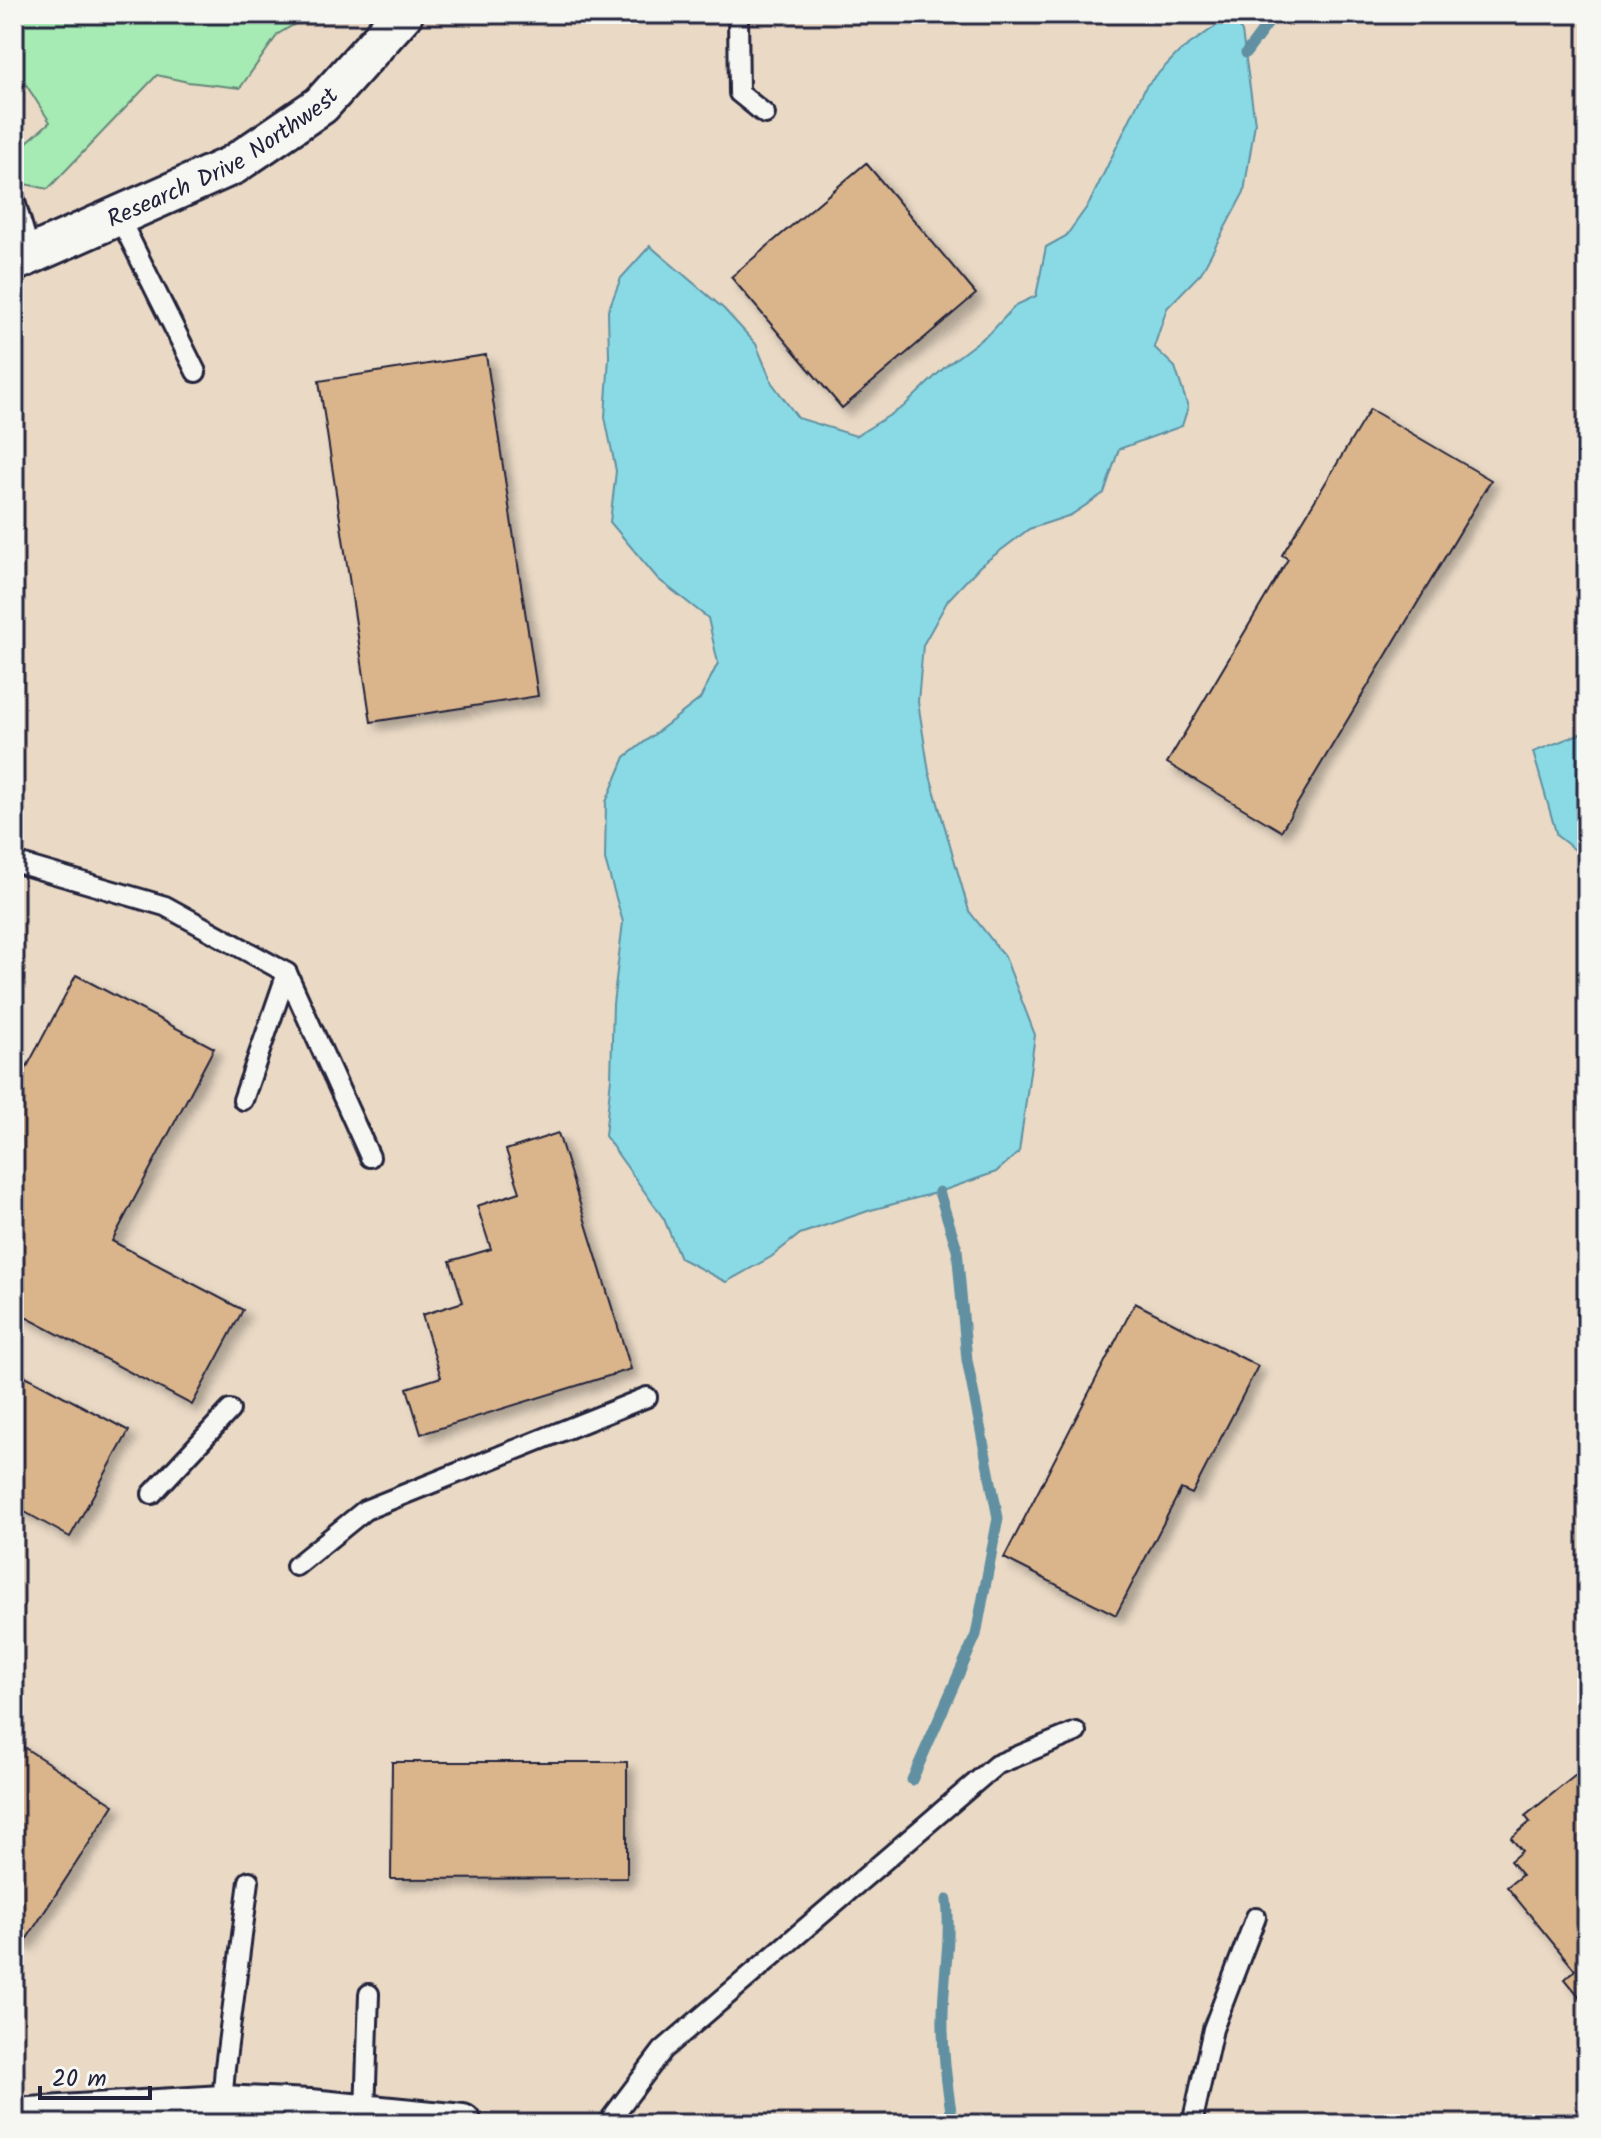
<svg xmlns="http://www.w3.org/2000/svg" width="1601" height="2138" viewBox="0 0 1601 2138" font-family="Kalam,sans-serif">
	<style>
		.built { fill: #e9d9c5 }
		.green { fill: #a6eab4; stroke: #648678; stroke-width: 2 }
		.water { fill: #8adae5; stroke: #6090a1; stroke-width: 2 }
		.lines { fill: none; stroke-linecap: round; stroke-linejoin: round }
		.stream { stroke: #6090a1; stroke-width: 11 }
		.building { fill: #dab58c; stroke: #22223b; stroke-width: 2; filter: url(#shadow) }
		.lane-casing { stroke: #22223b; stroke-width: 24 }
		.street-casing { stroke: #22223b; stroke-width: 44 }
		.lane { stroke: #f6f6f2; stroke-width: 18 }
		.street { stroke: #f6f6f2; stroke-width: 38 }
		.labels { text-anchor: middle; stroke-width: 6; stroke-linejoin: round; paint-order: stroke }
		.street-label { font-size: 24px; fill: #22223b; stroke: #f6f6f2 }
	</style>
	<defs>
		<filter id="shadow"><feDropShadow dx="7" dy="7" stdDeviation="4" flood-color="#0004"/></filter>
	</defs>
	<rect width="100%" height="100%" fill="#f0e9de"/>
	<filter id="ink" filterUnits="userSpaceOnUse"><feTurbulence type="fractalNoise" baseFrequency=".0125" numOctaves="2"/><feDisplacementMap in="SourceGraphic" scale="16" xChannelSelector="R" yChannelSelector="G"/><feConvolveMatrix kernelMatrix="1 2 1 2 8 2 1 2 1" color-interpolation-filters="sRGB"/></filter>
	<g filter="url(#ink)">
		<rect class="built" x="14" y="14" width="1573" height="2110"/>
		<polygon class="green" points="14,14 312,14 278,34 240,88 188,82 157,75 48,189 20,183 26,143 50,122 14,66"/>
		<g class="water">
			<polygon points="1232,15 1242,32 1255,123 1244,192 1201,273 1167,308 1154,347 1175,367 1188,407 1182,426 1119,449 1104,493 1071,515 1029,529 980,566 948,600 923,645 918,702 929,772 969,911 1005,957 1035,1035 1019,1152 996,1172 939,1192 871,1210 800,1234 771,1257 726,1282 680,1258 664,1219 605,1136 611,1078 613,1004 623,922 605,860 606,802 625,757 700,699 718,663 708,618 658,579 610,522 616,471 605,417 609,357 608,311 621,278 650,246 724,309 756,344 772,383 798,418 856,436 903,407 946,366 992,331 1016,305 1036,296 1046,247 1066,236 1089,204 1146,86 1180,51"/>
			<polygon points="1587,731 1587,859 1557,836 1533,752"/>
		</g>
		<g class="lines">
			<g class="stream">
				<polyline points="1246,53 1275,14"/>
				<polyline points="912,1780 976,1635 998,1518 967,1360 957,1249 939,1192"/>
				<path d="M947,1900C951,1939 944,1973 943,2012C942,2051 947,2086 953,2124"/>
			</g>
		</g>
		<g class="building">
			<polygon points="866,163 976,294 842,408 731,277"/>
			<polygon points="486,355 538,696 371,722 319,381"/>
			<polygon points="1370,409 1491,480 1281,831 1167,763 1288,559 1282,555"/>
			<polygon points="76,975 214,1048 112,1241 243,1310 192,1405 14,1311 14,1091"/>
			<polygon points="558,1133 631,1369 421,1434 407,1388 441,1377 422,1315 463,1302 450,1261 491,1249 477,1206 520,1192 506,1150"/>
			<polygon points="1135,1303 1258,1366 1192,1494 1181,1489 1116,1615 1004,1558"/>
			<polygon points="14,1370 129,1431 70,1537 14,1506"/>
			<polygon points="14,1741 114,1805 24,1943 14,1936"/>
			<polygon points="392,1762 627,1762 627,1878 391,1879"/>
			<polygon points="1587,1766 1587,2006 1565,1979 1575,1970 1507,1887 1522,1875 1510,1861 1522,1851 1511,1838 1530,1822 1525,1816"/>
		</g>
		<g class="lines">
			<defs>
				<g id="lane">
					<polyline points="738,14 739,93 765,114"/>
					<polyline points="14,198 31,255"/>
					<polyline points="119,217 196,372"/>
					<polyline points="14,862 165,906 287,973 370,1157"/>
					<polyline points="243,1100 287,973"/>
					<polyline points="152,1494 230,1410"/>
					<polyline points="296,1566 365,1510 647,1397"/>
					<polyline points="222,2105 225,2067 249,1881"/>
					<polyline points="365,2114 369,1994"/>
					<polyline points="607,2124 663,2050 996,1765 1076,1732"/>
					<polyline points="1192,2124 1213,2029 1256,1917"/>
				</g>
				<g id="street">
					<path id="s1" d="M14,262L233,165L321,105L403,14"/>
					<polyline points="14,2118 222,2105 310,2109 462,2124"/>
				</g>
			</defs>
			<use href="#lane" class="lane-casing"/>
			<use href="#street" class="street-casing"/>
			<use href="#lane" class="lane"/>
			<use href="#street" class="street"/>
		</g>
	</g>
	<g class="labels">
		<g class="street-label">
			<text dy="8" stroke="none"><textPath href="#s1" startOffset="234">Research Drive Northwest</textPath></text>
		</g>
	</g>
	<rect width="1601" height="2138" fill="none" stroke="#f6f6f2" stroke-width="48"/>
	<rect x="24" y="24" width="1553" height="2090" fill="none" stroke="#22223b" stroke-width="3" filter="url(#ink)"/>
	<path d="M40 2086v12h110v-12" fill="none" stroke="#22223b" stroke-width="4"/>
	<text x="52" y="2086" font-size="24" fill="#22223b" stroke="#f6f6f2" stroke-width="6" paint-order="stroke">20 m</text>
</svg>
